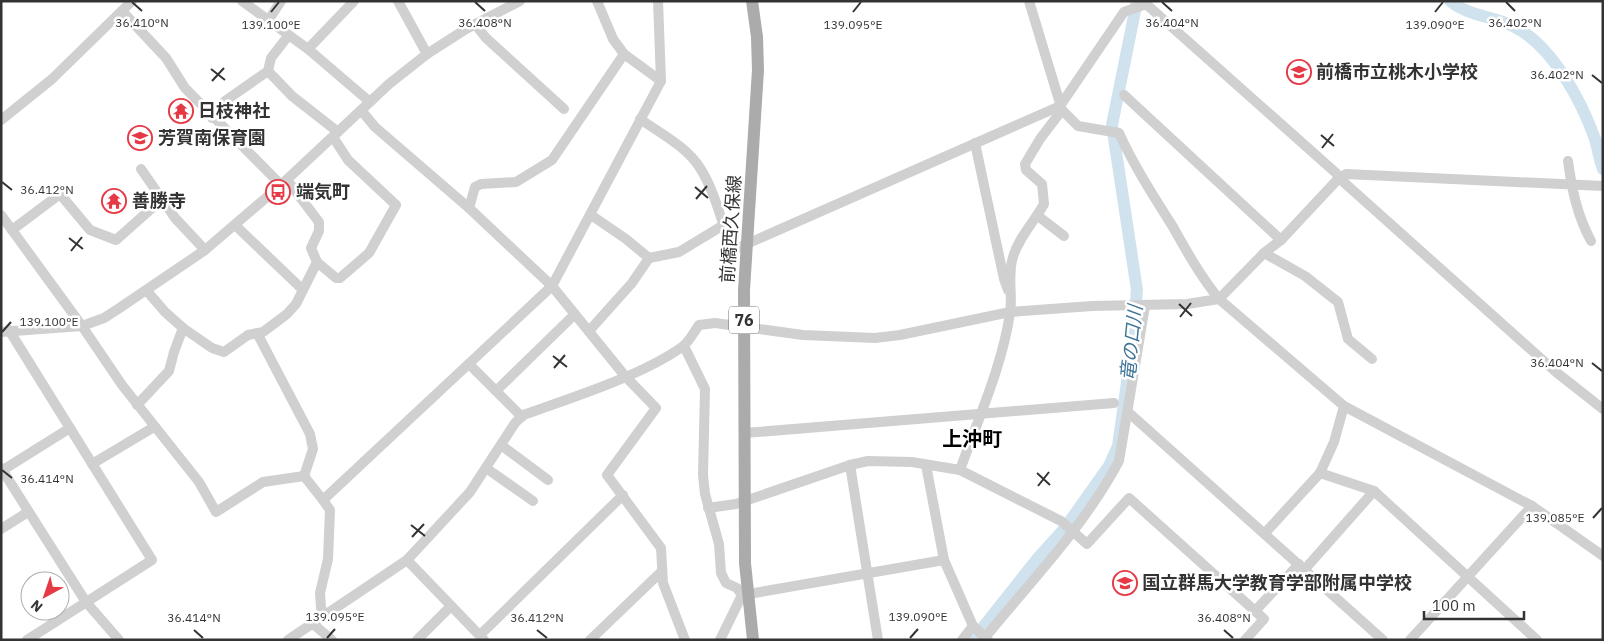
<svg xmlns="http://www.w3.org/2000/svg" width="1604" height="641" viewBox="0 0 1604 641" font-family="'IBM Plex Sans','Noto Sans JP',sans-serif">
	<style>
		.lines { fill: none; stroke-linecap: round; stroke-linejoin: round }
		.river { stroke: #cfe2ee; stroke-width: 12 }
		.minor { stroke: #d0d0d0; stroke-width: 10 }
		.major { stroke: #ababab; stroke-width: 12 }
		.ticks { fill: none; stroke: #333; stroke-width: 2 }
		.labels { text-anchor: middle; stroke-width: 5; stroke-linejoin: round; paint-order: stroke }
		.shield { fill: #fff; stroke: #707070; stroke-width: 1 }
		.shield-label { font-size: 16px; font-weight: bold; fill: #333 }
		.poi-label { font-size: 18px; font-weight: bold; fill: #333; stroke: #fff; text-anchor: start }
		.street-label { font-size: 18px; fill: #333; stroke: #fff }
		.water-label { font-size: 19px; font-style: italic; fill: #3f7597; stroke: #fff }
		.quarter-label { font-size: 20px; font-weight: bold; fill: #000; stroke: #fff }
		.ticks-label { font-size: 12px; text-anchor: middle; fill: #333; stroke: #fff; stroke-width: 5; stroke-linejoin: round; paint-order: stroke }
	</style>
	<rect width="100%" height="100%" fill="#fff"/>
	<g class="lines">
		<g class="river">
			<path d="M1450,1C1468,16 1492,16 1513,26C1552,45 1581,100 1595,139C1598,149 1599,159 1603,169"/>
			<polyline points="973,640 1038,558 1065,528 1109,466 1118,446 1131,354 1137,290 1112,125 1137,1"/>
		</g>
		<g class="minor">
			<polyline points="242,1 308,49 370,102"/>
			<polyline points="398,1 427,54"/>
			<polyline points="597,1 613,39 624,54 661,81"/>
			<path d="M1029,1L1062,110L1078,126L1119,133C1134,166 1154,197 1173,227C1187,252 1201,277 1219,299L1344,406L1532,506L1603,556"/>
			<polyline points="122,11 166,58 185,88 281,185"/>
			<polyline points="268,21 281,1"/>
			<polyline points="475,24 486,38 564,109"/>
			<polyline points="308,49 354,1"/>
			<polyline points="268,71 292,96 338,132"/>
			<polyline points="1124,95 1281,240"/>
			<polyline points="361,110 375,127 469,208 552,286 625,376 656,408 607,475 661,548 663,583 685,640"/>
			<polyline points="212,118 225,101 268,71 271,58 288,36"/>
			<path d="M640,119C660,133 687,147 700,168C716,193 721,223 733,250L1060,106L1124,12L1146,4L1336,173L1339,178L1556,372L1603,409"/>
			<polyline points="1,120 52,79 132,1"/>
			<polyline points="975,143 1004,279 1008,290"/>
			<path d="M1568,161C1572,190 1577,215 1591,241"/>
			<polyline points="141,169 175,218 205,250"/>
			<polyline points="287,180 319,222 319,231 311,248 317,262"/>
			<polyline points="469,208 475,187 481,184 516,182 552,160 624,54"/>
			<polyline points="1,215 82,326 122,385 199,482 216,512 263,482 304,476"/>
			<polyline points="1038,216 1064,236"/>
			<polyline points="235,225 303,290"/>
			<polyline points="12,230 60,194 90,230 116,240 161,200"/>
			<polyline points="1264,253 1305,276 1338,302 1348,339 1372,359"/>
			<polyline points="649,258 679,252 722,226"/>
			<polyline points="147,291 165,312 183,328"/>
			<polyline points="9,330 152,560 27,640"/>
			<polyline points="589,331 632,283 649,258 626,239 591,215"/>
			<polyline points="1,332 82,326 104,318 118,309 205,250 281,185 389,84 427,54 466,29 520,1"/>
			<polyline points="257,333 310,434 313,449 304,476"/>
			<polyline points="684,346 705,389 703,475 705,494 719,544 721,573 726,583 737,588 742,595"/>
			<polyline points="469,364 522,417"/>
			<polyline points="496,391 575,314"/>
			<polyline points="137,405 169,371 174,352 183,328 212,348 224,352 248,335 263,332 287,314 296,304 317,262 336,278 340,278 369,253 396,205 348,160 333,137"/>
			<polyline points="1344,406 1334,442 1320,473 1374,491 1537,640"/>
			<polyline points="1128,412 1383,640"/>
			<polyline points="745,433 1114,403"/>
			<polyline points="501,445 548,480"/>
			<polyline points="92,464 154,427"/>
			<polyline points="850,465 878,640"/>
			<polyline points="926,465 944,560 973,626 988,640"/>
			<polyline points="1,468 86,602 119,640"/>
			<polyline points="486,468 533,501"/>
			<polyline points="3,470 70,428"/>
			<path d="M960,470C978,419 1002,367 1010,313C1013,295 1007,275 1013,257C1019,237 1034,222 1044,204L1042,184L1026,170L1025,164L1040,139L1062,110"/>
			<polyline points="304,476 323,500 552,286 661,81 658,1"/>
			<polyline points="323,500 330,510 328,559 320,593 321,608 324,615"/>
			<polyline points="708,508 736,504 850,465 868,461 912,462 960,470 1061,521 1087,544 1129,498 1264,619 1245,640"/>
			<polyline points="1,529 28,512"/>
			<polyline points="1265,533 1320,473"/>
			<polyline points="407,560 484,640"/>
			<polyline points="1305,569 1374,491"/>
			<polyline points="743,595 944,560"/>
			<polyline points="1255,611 1299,564"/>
			<polyline points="312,623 332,640"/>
			<polyline points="480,635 623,495"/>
			<path d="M288,640L407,560L470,492L515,423L523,415C571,398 641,376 682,347C689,342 694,332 699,325L715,323L803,335L875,338L900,335L1010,312L1092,306L1187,304L1219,299L1264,253L1281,240L1339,178L1346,174L1603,186"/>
			<polyline points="417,640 451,606"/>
			<polyline points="590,640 661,572"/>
			<polyline points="720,640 742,595"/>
			<polyline points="962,640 973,626"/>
			<path d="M983,640C1030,582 1084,527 1119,461L1145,306"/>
			<polyline points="1410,640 1532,506"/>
		</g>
		<polyline class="major" points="752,1 757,37 758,70 744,290 745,563 753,640"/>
	</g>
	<path class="ticks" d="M132,2L142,11M475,2L485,11M1162,2L1172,11M1506,2L1515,11M271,12L279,2M853,12L861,2M1435,12L1443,2M211,69L225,80M1592,75L1602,83M212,81L224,68M1321,135L1334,146M1322,148L1333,134M2,182L12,190M695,187L708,198M696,199L707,186M69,238L83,249M71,251L82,237M1179,304L1192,316M1180,317L1191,303M2,332L11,322M553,356L567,367M1592,363L1602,371M554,368L565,355M2,470L12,478M1037,473L1050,485M1038,486L1049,472M1593,518L1602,508M411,525L425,536M412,537L424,524M194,630L203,638M537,630L547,638M1224,630L1233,638M327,638L335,629M910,638L918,629"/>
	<defs>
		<symbol id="school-ring" viewBox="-11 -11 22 22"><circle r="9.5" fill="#fff" stroke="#e63946" stroke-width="1.5"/><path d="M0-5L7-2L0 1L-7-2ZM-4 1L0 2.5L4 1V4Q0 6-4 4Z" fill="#e63946"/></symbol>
		<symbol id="temple-ring" viewBox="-11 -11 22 22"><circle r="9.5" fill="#fff" stroke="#e63946" stroke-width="1.5"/><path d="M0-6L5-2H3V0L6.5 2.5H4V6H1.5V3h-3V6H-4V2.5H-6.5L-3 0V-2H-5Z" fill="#e63946"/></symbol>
		<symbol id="bus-ring" viewBox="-11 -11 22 22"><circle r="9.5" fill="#fff" stroke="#e63946" stroke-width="1.5"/><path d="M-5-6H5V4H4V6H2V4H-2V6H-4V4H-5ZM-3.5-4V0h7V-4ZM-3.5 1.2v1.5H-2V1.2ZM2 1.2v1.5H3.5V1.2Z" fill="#e63946"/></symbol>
	</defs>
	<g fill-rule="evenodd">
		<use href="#school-ring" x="1285" y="58" width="28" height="28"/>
		<use href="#temple-ring" x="167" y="97" width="28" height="28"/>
		<use href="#school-ring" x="126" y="124" width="28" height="28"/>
		<use href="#bus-ring" x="264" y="178" width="28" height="28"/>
		<use href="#temple-ring" x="100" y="187" width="28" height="28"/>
		<use href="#school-ring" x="1111" y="569" width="28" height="28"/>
	</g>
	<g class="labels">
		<rect class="shield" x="729" y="306.5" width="30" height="27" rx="4"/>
		<g class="shield-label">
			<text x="744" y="326">76</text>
		</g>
		<g class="poi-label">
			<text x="1316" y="78">前橋市立桃木小学校</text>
			<text x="198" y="117">日枝神社</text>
			<text x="158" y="144">芳賀南保育園</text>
			<text x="296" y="198">端気町</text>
			<text x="132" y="207">善勝寺</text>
			<text x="1142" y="589">国立群馬大学教育学部附属中学校</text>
		</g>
		<g class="street-label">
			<text transform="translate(731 229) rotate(-86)" y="6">前橋西久保線</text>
		</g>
		<g class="water-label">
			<text transform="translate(1131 343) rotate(-84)" y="7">竜の口川</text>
		</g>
		<g class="quarter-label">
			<text x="972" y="446">上沖町</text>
		</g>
	</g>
	<g class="ticks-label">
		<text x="1515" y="27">36.402°N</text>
		<text x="142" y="27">36.410°N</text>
		<text x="485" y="27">36.408°N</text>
		<text x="1172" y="27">36.404°N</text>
		<text x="271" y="29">139.100°E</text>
		<text x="853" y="29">139.095°E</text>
		<text x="1435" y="29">139.090°E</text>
		<text x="1557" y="79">36.402°N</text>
		<text x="47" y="194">36.412°N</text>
		<text x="49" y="326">139.100°E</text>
		<text x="1557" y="367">36.404°N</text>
		<text x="47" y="483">36.414°N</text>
		<text x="1555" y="522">139.085°E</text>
		<text x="335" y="621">139.095°E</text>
		<text x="918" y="621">139.090°E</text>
		<text x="194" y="622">36.414°N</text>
		<text x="537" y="622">36.412°N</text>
		<text x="1224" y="622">36.408°N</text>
	</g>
	<rect width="1604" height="641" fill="none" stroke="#333333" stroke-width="5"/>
	<g transform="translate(45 596) rotate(220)"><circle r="24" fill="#ffffff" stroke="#adadad"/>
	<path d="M0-4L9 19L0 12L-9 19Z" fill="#e63946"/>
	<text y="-8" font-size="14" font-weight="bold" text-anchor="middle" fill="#333333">N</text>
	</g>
	<path d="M1424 611v8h100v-8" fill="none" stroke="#333333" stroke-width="2.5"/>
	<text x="1432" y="611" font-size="15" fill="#333333" stroke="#ffffff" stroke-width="4" paint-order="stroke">100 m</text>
</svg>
